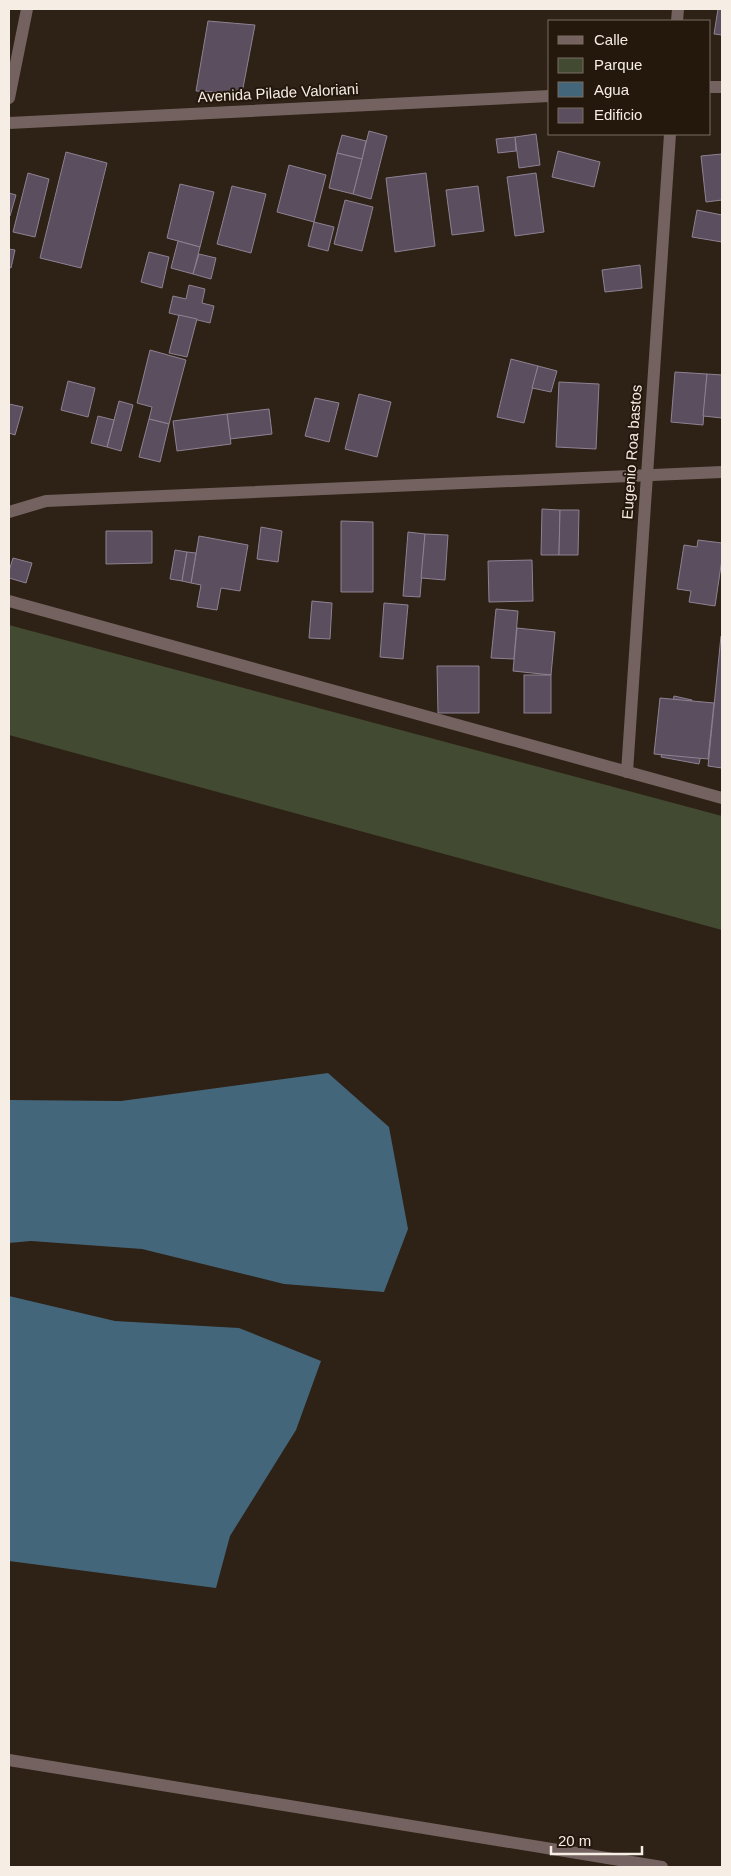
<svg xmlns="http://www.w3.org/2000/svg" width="731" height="1876" viewBox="0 0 731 1876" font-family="Helvetica,sans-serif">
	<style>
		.green { fill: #424a31 }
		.water { fill: #44667a }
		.building { fill: #5b4f5f; stroke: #8e8293 }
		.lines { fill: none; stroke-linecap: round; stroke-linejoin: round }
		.service { stroke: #73625f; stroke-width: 12 }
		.minor { stroke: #73625f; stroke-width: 12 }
		.labels { text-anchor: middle; stroke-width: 4; stroke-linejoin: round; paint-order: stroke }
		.street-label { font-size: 15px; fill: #f6ede5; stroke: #24170b }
	</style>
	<rect width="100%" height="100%" fill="#2e2115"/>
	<polygon class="green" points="9,625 722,816 722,930 9,735"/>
	<g class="water">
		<polygon points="328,1073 389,1127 408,1229 384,1292 284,1284 142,1249 31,1241 9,1243 9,1100 121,1101"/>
		<polygon points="9,1296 115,1321 239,1328 321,1361 296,1430 230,1536 216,1588 9,1561"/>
	</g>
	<g class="building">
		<polygon points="718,9 722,9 722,35 714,34"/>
		<polygon points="208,21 255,25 242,93 196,91"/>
		<polygon points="369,131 387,136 371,199 353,194"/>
		<polygon points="536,134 540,165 519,168 515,137"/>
		<polygon points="342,135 366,141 362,159 337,153"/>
		<polygon points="515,137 516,151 498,153 496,139"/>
		<polygon points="558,151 600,162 594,187 552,177"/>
		<polygon points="66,152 107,163 81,268 40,258"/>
		<polygon points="337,153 362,159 353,194 329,188"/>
		<polygon points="722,154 722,200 706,202 701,156"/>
		<polygon points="289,165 326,175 314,222 277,212"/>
		<polygon points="28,173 49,179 35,237 13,232"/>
		<polygon points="426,173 435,246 395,252 386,178"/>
		<polygon points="536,173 544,232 515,236 507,177"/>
		<polygon points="180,184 214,192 200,247 167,238"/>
		<polygon points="232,186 266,194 251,253 217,244"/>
		<polygon points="478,186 484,231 452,235 446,190"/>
		<polygon points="9,193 16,195 10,216 9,216"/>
		<polygon points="345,200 373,207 362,251 334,244"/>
		<polygon points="697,210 722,215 722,242 692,237"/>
		<polygon points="314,222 334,227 328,251 308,246"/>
		<polygon points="178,241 200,247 193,274 171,268"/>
		<polygon points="9,249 15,250 11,268 9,267"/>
		<polygon points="149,252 169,257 162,288 141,282"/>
		<polygon points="199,254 216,258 211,279 193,274"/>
		<polygon points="640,265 642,288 605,292 602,270"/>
		<polygon points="189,285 205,289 202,303 214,306 210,323 169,313 173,296 186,299"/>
		<polygon points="179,315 197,319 187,357 169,353"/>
		<polygon points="150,350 186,360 169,424 149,419 152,407 137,403"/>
		<polygon points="511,359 538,366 524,423 497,417"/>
		<polygon points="538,366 557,371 551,392 532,388"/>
		<polygon points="675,372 707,374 703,425 671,422"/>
		<polygon points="707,374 722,375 722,418 703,416"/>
		<polygon points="68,381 95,388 88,417 61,410"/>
		<polygon points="559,382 599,384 596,449 556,447"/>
		<polygon points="359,394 391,402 377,457 345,449"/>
		<polygon points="315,398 339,403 329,442 305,436"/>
		<polygon points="119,401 133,405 121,451 107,447"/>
		<polygon points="9,404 23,407 15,435 9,433"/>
		<polygon points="269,409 272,434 230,439 227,414"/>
		<polygon points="227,414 231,444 177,451 173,421"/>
		<polygon points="98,416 114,420 107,447 91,443"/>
		<polygon points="149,419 169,424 160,462 139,457"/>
		<polygon points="542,509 560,510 559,555 541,555"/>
		<polygon points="560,510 579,510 578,555 559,555"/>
		<polygon points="341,521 373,522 373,592 341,592"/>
		<polygon points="261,527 282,531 278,562 257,559"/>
		<polygon points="106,531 152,531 152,563 106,564"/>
		<polygon points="408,532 425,534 420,597 403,596"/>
		<polygon points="425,534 448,535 445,580 421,578"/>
		<polygon points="199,536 248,545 240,591 221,588 217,610 197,607 201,585 191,583"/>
		<polygon points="698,540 722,543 722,559 715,606 689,602 691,591 677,589 684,545 697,547"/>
		<polygon points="175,550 187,552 182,581 170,579"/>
		<polygon points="187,552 196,553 191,583 182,581"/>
		<polygon points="13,558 32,563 26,583 9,578 9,571"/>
		<polygon points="532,560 533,601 489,602 488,561"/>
		<polygon points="312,601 332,603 330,639 309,638"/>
		<polygon points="384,603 408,605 403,659 380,657"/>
		<polygon points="496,609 518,611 514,659 491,658"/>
		<polygon points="517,628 555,632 551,675 513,671"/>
		<polygon points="721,636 722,637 722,768 708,766"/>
		<polygon points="437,666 479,666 479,713 438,713"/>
		<rect x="524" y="675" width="27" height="38"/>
		<polygon points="674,696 692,700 686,727 706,731 699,764 661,757"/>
		<polygon points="660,698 714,703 708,759 654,754"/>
	</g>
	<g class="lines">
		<polyline class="service" points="9,1760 662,1867"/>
		<g class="minor">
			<polyline points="677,21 678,9"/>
			<polyline points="710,87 722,87"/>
			<polyline points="9,98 27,9"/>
			<polyline points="9,123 550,96"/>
			<polyline points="9,512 46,501 722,472"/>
			<polyline points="9,601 722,798"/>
			<polyline points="627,772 670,134"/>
		</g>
	</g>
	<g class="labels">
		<g class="street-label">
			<text transform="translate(278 93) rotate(-3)" y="5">Avenida Pilade Valoriani</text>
			<text transform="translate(632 452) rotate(-86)" y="5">Eugenio Roa bastos</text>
		</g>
	</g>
	<rect width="731" height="1876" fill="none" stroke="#f6ede5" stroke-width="20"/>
	<rect x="548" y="20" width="162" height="115" fill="#24170b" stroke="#786d62"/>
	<rect x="558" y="36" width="25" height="8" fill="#73625f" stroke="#786d62"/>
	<text x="594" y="45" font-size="15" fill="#f6ede5">Calle</text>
	<rect x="558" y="58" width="25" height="15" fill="#424a31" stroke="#786d62"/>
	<text x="594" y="70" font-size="15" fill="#f6ede5">Parque</text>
	<rect x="558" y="82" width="25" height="15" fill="#44667a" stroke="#786d62"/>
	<text x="594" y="95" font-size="15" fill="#f6ede5">Agua</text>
	<rect x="558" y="108" width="25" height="15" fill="#5b4f5f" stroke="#786d62"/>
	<text x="594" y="120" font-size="15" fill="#f6ede5">Edificio</text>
	<path d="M551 1846v8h91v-8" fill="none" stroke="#f6ede5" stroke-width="2.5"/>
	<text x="558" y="1846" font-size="15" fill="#f6ede5" stroke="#24170b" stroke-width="4" paint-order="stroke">20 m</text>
</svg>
